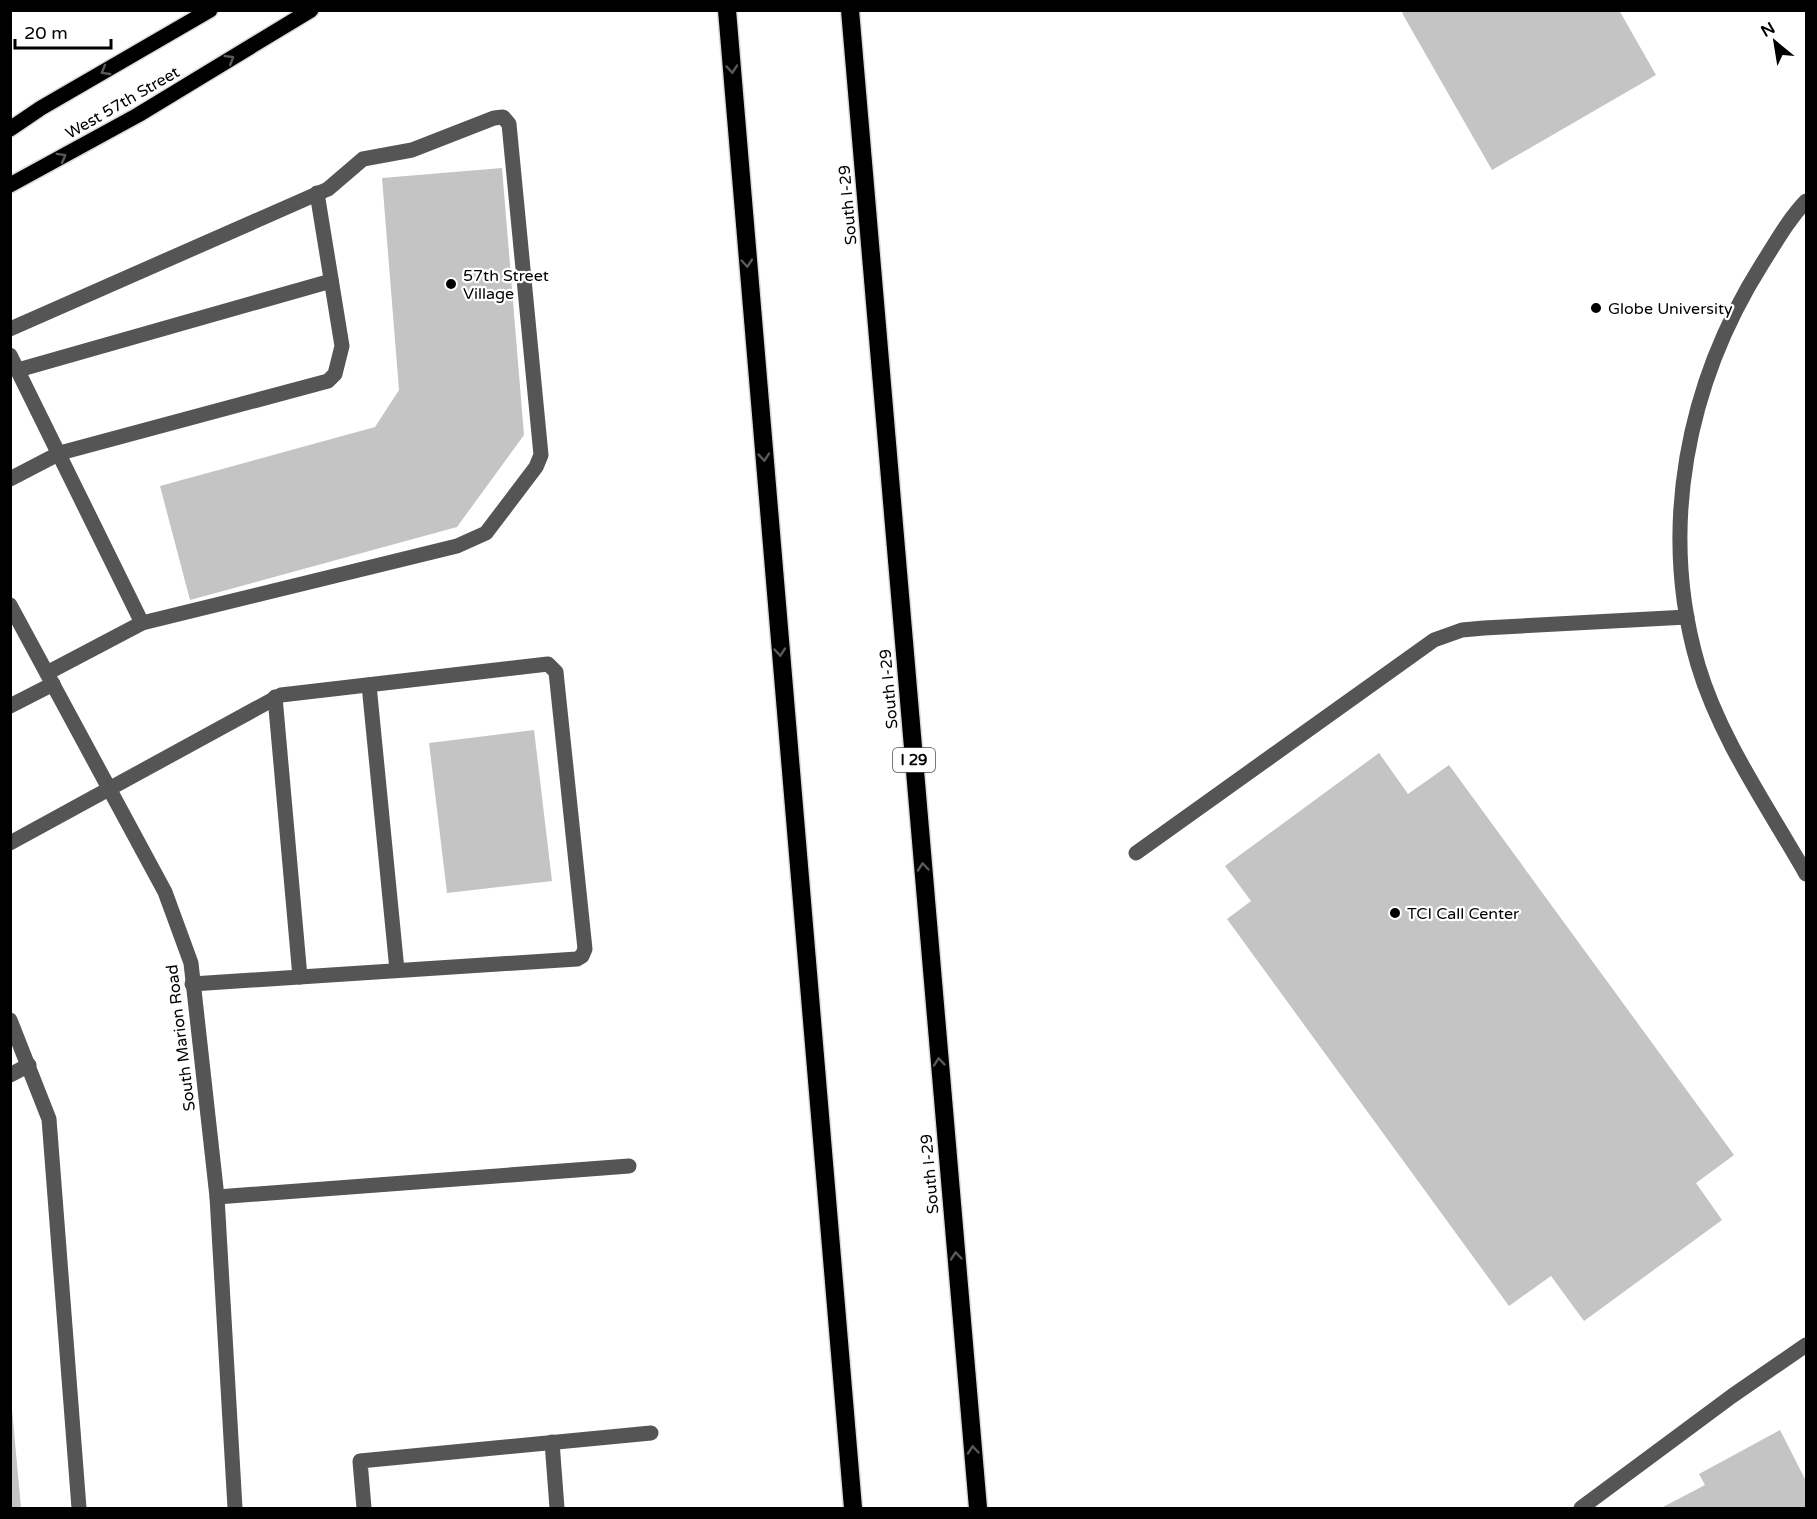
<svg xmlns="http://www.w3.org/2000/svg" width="1817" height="1519" viewBox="0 0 1817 1519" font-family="'Varela Round',sans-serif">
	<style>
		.building { fill: #c4c4c4 }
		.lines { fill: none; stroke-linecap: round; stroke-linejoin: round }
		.major-casing { stroke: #dbdbdb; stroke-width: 18 }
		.highway-casing { stroke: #dbdbdb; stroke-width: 21 }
		.minor { stroke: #555; stroke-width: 15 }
		.major { stroke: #000; stroke-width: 15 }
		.highway { stroke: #000; stroke-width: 18 }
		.oneway { stroke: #595959 }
		.poi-dot { fill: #000; stroke: #fff; stroke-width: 2 }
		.labels { text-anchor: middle; stroke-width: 4.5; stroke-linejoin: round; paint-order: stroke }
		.shield { fill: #fff; stroke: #4c4c4c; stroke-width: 1.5 }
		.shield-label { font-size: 15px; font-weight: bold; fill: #000 }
		.street-label { font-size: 16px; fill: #000; stroke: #fff }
		.poi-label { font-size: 16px; fill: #000; stroke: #fff; text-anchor: start }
	</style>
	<rect width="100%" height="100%" fill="#fff"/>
	<g class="building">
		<polygon points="1407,10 1619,10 1656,75 1492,170 1402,13"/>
		<polygon points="502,168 524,435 457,527 190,600 160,486 375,427 399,390 382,178"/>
		<polygon points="534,730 552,881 447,893 429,743"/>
		<polygon points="1379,753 1408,794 1449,765 1734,1155 1696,1183 1722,1220 1584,1321 1551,1276 1509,1306 1227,919 1251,901 1225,866"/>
		<polygon points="10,1409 12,1409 21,1508 10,1508"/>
		<polygon points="1780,1430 1806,1481 1806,1508 1661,1508 1705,1485 1699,1474"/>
	</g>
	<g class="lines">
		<defs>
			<g id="major">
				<polyline points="10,129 41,108 210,10"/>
				<polyline points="10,185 138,115 311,10"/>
			</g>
			<g id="highway">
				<polyline points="727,10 853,1508"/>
				<polyline points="850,10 978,1508"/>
			</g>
		</defs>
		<use href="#major" class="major-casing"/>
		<use href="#highway" class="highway-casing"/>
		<g class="minor">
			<path d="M1806,201C1788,220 1776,242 1762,264C1687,383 1658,528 1698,665C1720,739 1768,807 1806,874"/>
			<polyline points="10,329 328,189 363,159 412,150 494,118 503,117 509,124 541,455 536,467 486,533 457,546 142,623 47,673"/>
			<polyline points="10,355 142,623"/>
			<polyline points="18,370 331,281"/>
			<polyline points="10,479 60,453 328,381 335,374 342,346 317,193"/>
			<polyline points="10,605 165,892 191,963 217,1197 235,1508"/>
			<polyline points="369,685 397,970"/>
			<polyline points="275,697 300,977"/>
			<polyline points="10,706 53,684"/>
			<polyline points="10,843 281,695 548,664 556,672 585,949 582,956 577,959 192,984"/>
			<polyline points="1136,853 1434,640 1462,630 1484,628 1687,617"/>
			<polyline points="10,1020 49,1119 79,1508"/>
			<polyline points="10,1075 29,1065"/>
			<polyline points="217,1197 629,1166"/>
			<polyline points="552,1442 557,1508"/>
			<polyline points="364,1508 360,1461 651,1433"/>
			<polyline points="1581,1508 1732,1396 1806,1345"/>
		</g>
		<use href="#major" class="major"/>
		<use href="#highway" class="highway"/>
	</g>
	<defs><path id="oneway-chevron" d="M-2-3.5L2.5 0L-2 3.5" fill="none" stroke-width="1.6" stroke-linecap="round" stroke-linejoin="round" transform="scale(1.5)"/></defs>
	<g class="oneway">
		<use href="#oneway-chevron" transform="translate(230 59) rotate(-31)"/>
		<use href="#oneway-chevron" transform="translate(732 69) rotate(85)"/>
		<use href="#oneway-chevron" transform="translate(105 71) rotate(150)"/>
		<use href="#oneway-chevron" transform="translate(62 157) rotate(-29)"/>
		<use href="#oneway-chevron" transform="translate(747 263) rotate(85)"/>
		<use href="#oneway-chevron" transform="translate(764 457) rotate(85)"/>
		<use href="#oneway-chevron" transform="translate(780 652) rotate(85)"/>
		<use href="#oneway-chevron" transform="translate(923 867) rotate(-95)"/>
		<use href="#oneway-chevron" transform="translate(939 1062) rotate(-95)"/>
		<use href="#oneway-chevron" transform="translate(956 1256) rotate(-95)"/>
		<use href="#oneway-chevron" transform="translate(973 1450) rotate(-95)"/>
	</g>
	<g class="poi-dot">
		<circle cx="451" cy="284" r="6"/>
		<circle cx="1596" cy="308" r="6"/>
		<circle cx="1395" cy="913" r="6"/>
	</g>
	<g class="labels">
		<rect class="shield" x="893" y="748" width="42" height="24" rx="4.5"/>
		<g class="shield-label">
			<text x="914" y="765">I 29</text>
		</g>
		<g class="street-label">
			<text transform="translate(122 102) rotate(-30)" y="6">West 57th Street</text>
			<text transform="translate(847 205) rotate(-95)" y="6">South I-29</text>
			<text transform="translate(888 689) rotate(-95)" y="6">South I-29</text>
			<text transform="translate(180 1038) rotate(-97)" y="6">South Marion Road</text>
			<text transform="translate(929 1174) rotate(-95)" y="6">South I-29</text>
		</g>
		<g class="poi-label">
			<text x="463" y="281">57th Street<tspan x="463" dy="18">Village</tspan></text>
			<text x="1608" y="314">Globe University</text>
			<text x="1407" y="919">TCI Call Center</text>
		</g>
	</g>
	<rect width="1817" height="1519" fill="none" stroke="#000000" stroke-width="24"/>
	<g transform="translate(1775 42) rotate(330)" stroke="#ffffff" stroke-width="4.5" paint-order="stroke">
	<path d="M0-4.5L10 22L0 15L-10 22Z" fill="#000000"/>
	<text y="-9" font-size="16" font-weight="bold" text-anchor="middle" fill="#000000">N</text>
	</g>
	<path d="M15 39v9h96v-9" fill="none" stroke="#000000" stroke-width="3"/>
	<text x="24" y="39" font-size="18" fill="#000000" stroke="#ffffff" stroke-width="4.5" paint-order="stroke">20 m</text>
</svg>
